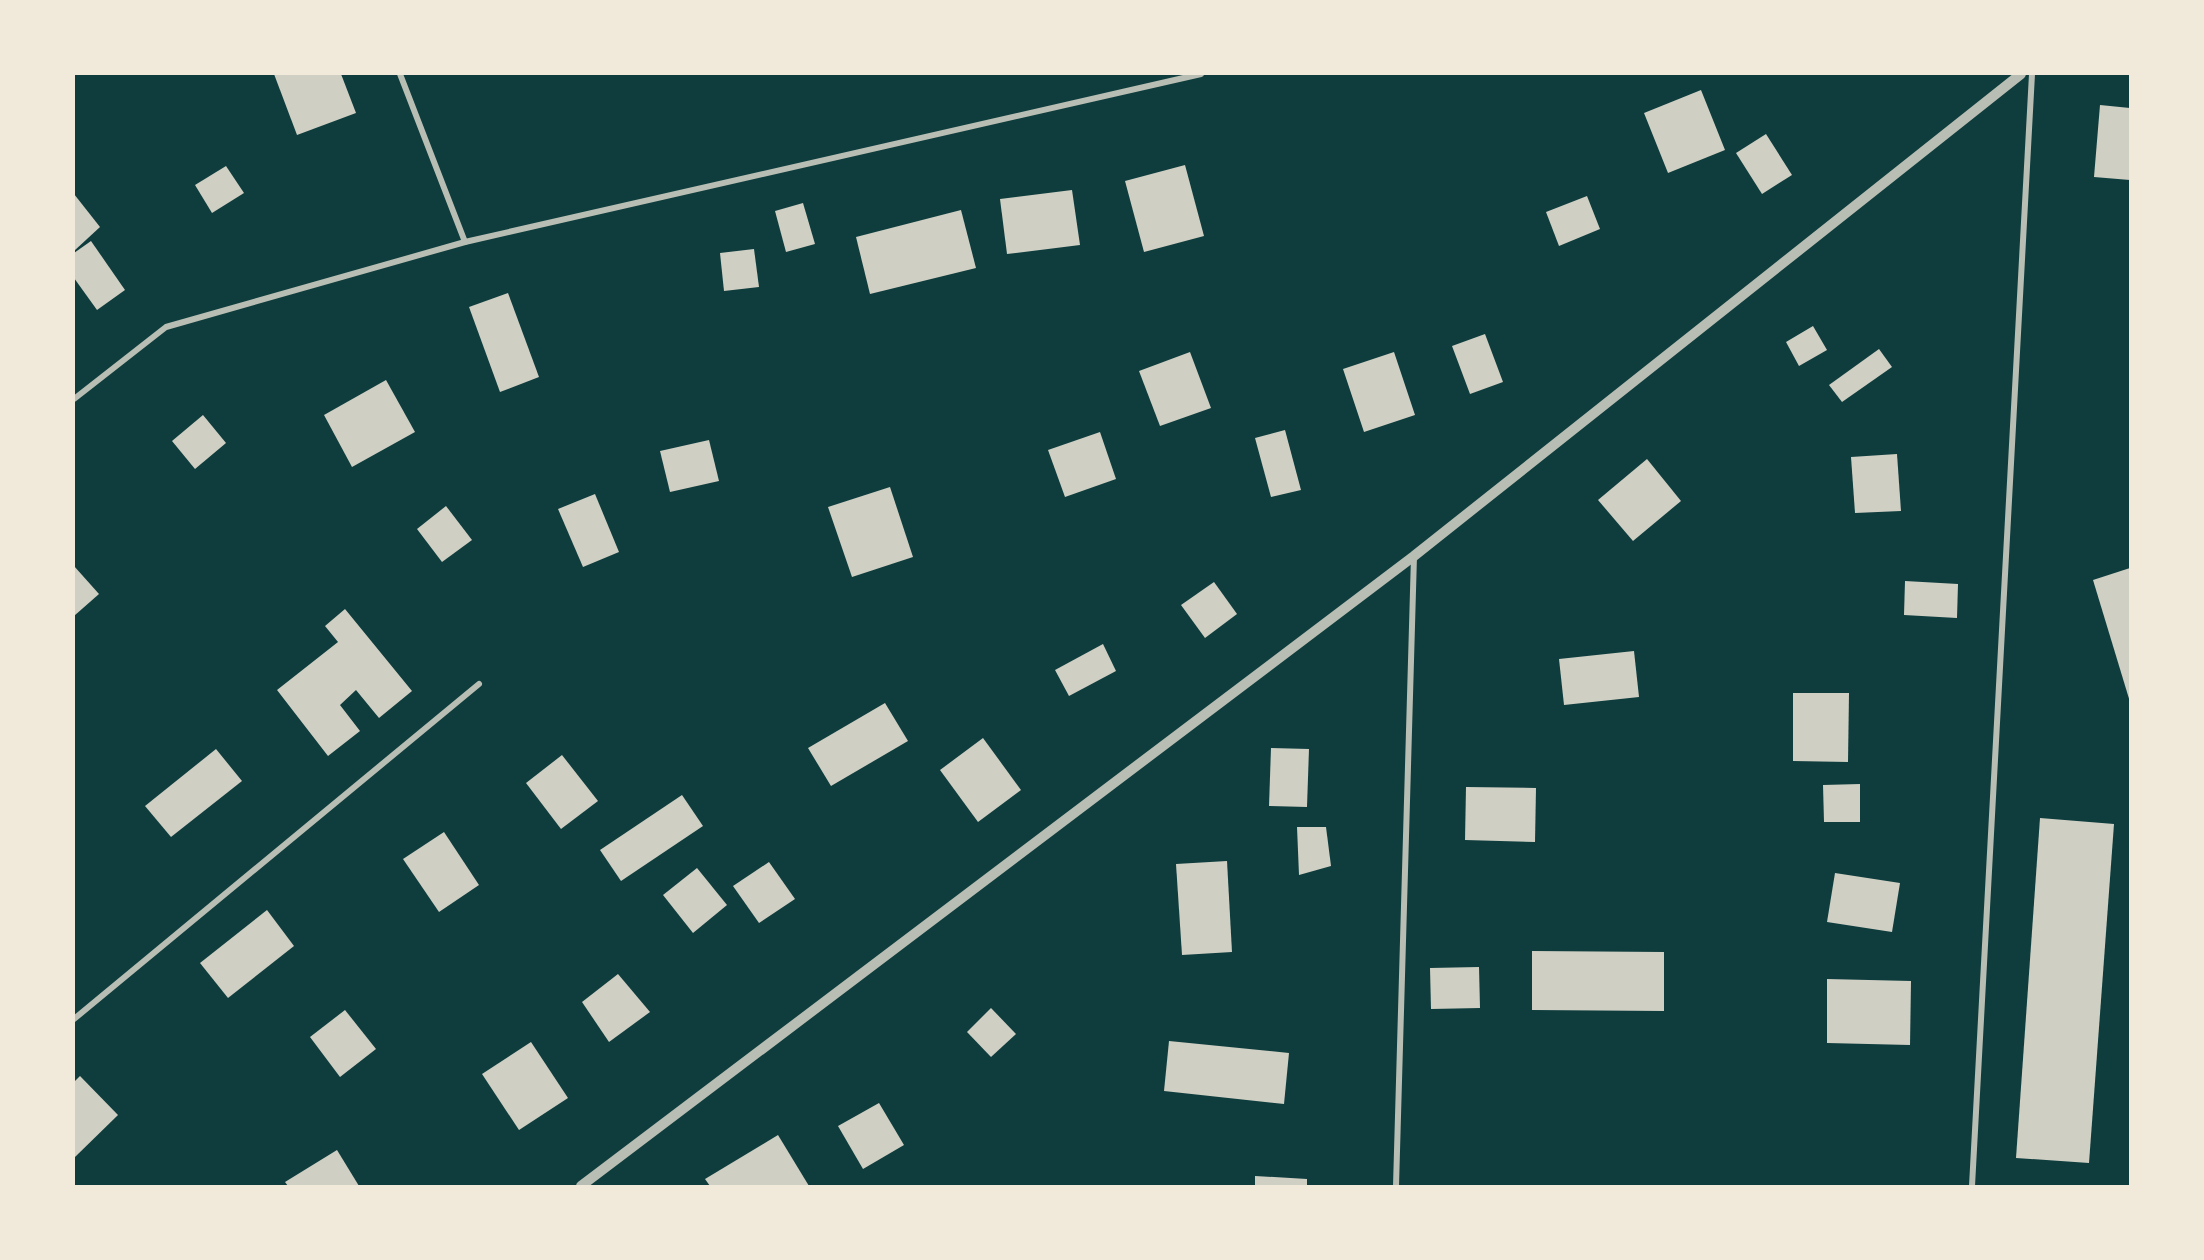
<svg xmlns="http://www.w3.org/2000/svg" width="2204" height="1260" viewBox="0 0 2204 1260" font-family="'Fira Sans',sans-serif">
	<style>
		.building { fill: #cfcfc3 }
		.lines { fill: none; stroke-linecap: round; stroke-linejoin: round }
		.minor { stroke: #b8beb3; stroke-width: 6 }
		.tertiary { stroke: #b8beb3; stroke-width: 10 }
	</style>
	<rect width="100%" height="100%" fill="#0f3d3e"/>
	<g class="building">
		<polygon points="274,74 341,74 356,113 297,135"/>
		<polygon points="1701,90 1725,150 1668,173 1644,113"/>
		<polygon points="2100,105 2130,108 2130,180 2094,177"/>
		<polygon points="1766,134 1792,175 1762,194 1736,153"/>
		<polygon points="1185,165 1204,236 1144,252 1125,181"/>
		<polygon points="226,166 244,193 212,213 195,185"/>
		<polygon points="1072,190 1080,245 1007,254 1000,199"/>
		<polygon points="74,194 100,227 74,251"/>
		<polygon points="1587,196 1600,229 1559,246 1546,212"/>
		<polygon points="803,203 815,244 786,252 775,211"/>
		<polygon points="961,210 976,268 870,294 856,237"/>
		<polygon points="91,241 125,290 97,310 74,278 74,253"/>
		<polygon points="754,249 759,287 724,291 720,253"/>
		<polygon points="508,293 539,377 500,392 469,307"/>
		<polygon points="1813,326 1827,350 1799,366 1786,342"/>
		<polygon points="1485,334 1503,382 1470,394 1452,346"/>
		<polygon points="1879,349 1892,367 1842,402 1829,385"/>
		<polygon points="1190,352 1211,408 1160,426 1139,371"/>
		<polygon points="1394,352 1415,415 1364,432 1343,369"/>
		<polygon points="386,380 415,432 352,467 324,415"/>
		<polygon points="203,415 226,443 195,469 172,441"/>
		<polygon points="1285,430 1301,490 1271,497 1255,438"/>
		<polygon points="1100,432 1116,479 1065,497 1048,450"/>
		<polygon points="709,440 719,481 670,492 660,451"/>
		<polygon points="1897,454 1901,511 1855,513 1851,457"/>
		<polygon points="1647,459 1681,501 1633,541 1598,500"/>
		<polygon points="890,487 913,557 852,577 828,507"/>
		<polygon points="595,494 619,552 583,567 558,509"/>
		<polygon points="446,506 472,540 442,562 417,529"/>
		<polygon points="74,566 99,594 74,616"/>
		<polygon points="2130,568 2130,702 2093,580"/>
		<polygon points="1905,581 1958,584 1957,618 1904,615"/>
		<polygon points="1214,582 1237,614 1205,638 1181,605"/>
		<polygon points="345,609 412,691 379,718 356,690 340,705 360,731 328,756 277,690 338,642 325,626"/>
		<polygon points="1103,644 1116,671 1069,696 1055,670"/>
		<polygon points="1634,651 1639,697 1564,705 1559,659"/>
		<polygon points="1793,693 1849,693 1848,762 1793,761"/>
		<polygon points="885,703 908,741 831,786 808,748"/>
		<polygon points="983,738 1021,790 978,822 940,770"/>
		<polygon points="1271,748 1309,749 1307,807 1269,806"/>
		<polygon points="216,749 242,781 171,837 145,806"/>
		<polygon points="562,755 598,801 561,829 526,783"/>
		<polygon points="1860,784 1860,822 1824,822 1823,785"/>
		<polygon points="1466,787 1536,788 1535,842 1465,840"/>
		<polygon points="682,795 703,826 621,881 600,850"/>
		<polygon points="2040,818 2114,824 2089,1163 2016,1158"/>
		<polygon points="1297,827 1326,827 1331,866 1299,875"/>
		<polygon points="444,832 479,885 439,912 403,859"/>
		<polygon points="1227,861 1232,952 1182,955 1176,864"/>
		<polygon points="769,862 795,899 759,923 733,886"/>
		<polygon points="697,868 727,905 693,933 663,895"/>
		<polygon points="1835,873 1900,883 1892,932 1827,922"/>
		<polygon points="267,910 294,946 228,998 200,963"/>
		<polygon points="1532,951 1664,952 1664,1011 1532,1010"/>
		<polygon points="1479,967 1480,1008 1431,1009 1430,968"/>
		<polygon points="618,974 650,1012 609,1042 582,1002"/>
		<polygon points="1827,979 1911,981 1910,1045 1827,1043"/>
		<polygon points="991,1008 1016,1034 991,1057 967,1032"/>
		<polygon points="345,1010 376,1049 340,1077 310,1037"/>
		<polygon points="1169,1041 1289,1053 1284,1104 1164,1091"/>
		<polygon points="531,1042 568,1098 519,1130 482,1074"/>
		<polygon points="80,1076 118,1115 74,1158 74,1082"/>
		<polygon points="879,1103 904,1145 863,1169 838,1126"/>
		<polygon points="778,1135 809,1186 710,1186 705,1179"/>
		<polygon points="337,1150 359,1186 288,1186 285,1182"/>
		<polygon points="1255,1176 1307,1179 1307,1186 1255,1186"/>
	</g>
	<g class="lines">
		<g class="minor">
			<polyline points="400,74 465,242"/>
			<polyline points="74,399 166,327 465,242 1201,74"/>
			<polyline points="74,1019 479,684"/>
			<polyline points="1396,1186 1414,556"/>
			<polyline points="1972,1186 2032,74"/>
		</g>
		<polyline class="tertiary" points="581,1186 1414,556 2021,74"/>
	</g>
	<rect width="2204" height="1260" fill="none" stroke="#f1e9da" stroke-width="150"/>
</svg>
